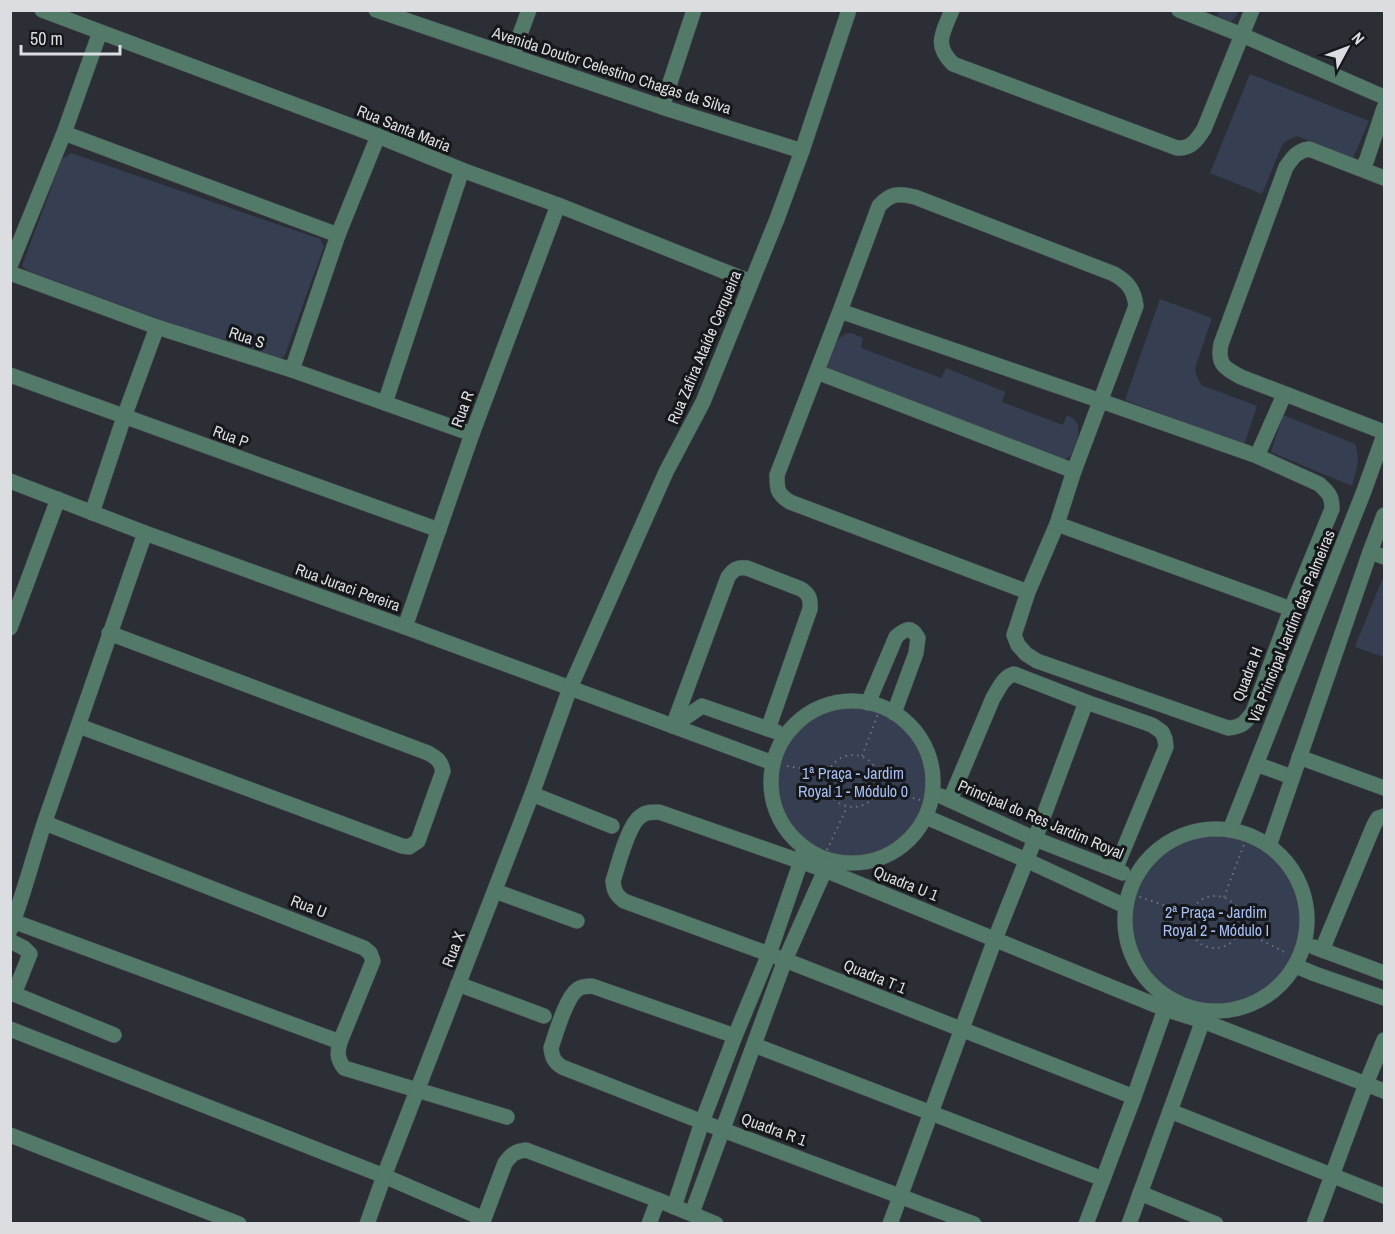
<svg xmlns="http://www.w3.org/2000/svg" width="1395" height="1234" viewBox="0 0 1395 1234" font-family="'Archivo Narrow',sans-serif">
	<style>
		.green { fill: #363f52 }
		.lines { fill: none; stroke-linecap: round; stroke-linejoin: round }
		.minor-casing { stroke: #474a51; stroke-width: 16 }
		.path { stroke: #6f7278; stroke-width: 2; stroke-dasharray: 1.5 4.5; stroke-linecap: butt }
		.minor { stroke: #537968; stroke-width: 15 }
		.labels { text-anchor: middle; stroke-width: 6; stroke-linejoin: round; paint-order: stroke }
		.street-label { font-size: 16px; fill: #dbdde1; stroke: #15171a }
		.park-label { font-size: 16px; fill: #a6bef3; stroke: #15171a }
	</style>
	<rect width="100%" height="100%" fill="#2b2e35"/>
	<g class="green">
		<polygon points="1215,11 1238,11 1236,17 1229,23 1215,22 1219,13"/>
		<polygon points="1250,74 1369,121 1353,158 1297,136 1286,141 1282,145 1262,194 1210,173"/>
		<polygon points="71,153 320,239 324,246 285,355 277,362 28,271 22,266 62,159"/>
		<polygon points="1160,299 1212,318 1195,368 1196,374 1201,385 1257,406 1244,445 1125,400"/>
		<path d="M848,333H852L863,338L861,348L941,378L946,368L1005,392L1002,402L1063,425L1067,415C1087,423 1076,441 1071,456L1061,461L828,369V365C832,352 834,338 848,333Z"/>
		<path d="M1283,415L1355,444C1361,461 1356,470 1352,486L1271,452Z"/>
		<polygon points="1382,580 1384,582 1384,657 1355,647"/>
		<circle cx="853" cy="782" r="77"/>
		<circle cx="1216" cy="921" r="85"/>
	</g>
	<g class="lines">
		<defs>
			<g id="minor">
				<polyline points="42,10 378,136 462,170 558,205 751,282"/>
				<polyline points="376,10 662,107 802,151"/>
				<path d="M952,10C943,33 933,44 953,64L1177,148C1191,149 1197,140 1204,129L1252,10"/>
				<polyline points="1179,10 1242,35 1384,97"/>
				<polyline points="512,56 529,10"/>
				<polyline points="662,107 694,10"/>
				<polyline points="64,133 338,235"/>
				<polyline points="1363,168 1367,159 1384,108"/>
				<path d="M1384,178L1309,149C1297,151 1293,157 1286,167L1221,344C1217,364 1224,368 1241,377L1384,432"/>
				<polyline points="10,266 64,133 100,32"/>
				<polyline points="10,273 157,327 292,370 472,434"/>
				<path d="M840,311L1101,401L1257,456L1319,484C1329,493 1332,496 1332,509L1291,609L1253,712C1245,723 1242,727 1228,728L1037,661L1026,654L1018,645L1014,635L1028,592L1057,524L1074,471L1136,306C1134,290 1128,282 1114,274L915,197C898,193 891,193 879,206L840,311L777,475C777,489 777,494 790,502L1028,592"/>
				<polyline points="292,370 338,235 378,136"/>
				<polyline points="817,372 1074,471"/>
				<polyline points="10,375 439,530"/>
				<polyline points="385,403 462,170"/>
				<polyline points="1257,456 1284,395"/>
				<polyline points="10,481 145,533 405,627 773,763"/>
				<polyline points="92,513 124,417 157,327"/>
				<polyline points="1057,524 1291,609"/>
				<polyline points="1370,552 1384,557"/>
				<polyline points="405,627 472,434 558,205"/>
				<polyline points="10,628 58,499"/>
				<circle cx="852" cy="782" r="81"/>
				<path d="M868,703L896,637C906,628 911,626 918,638L916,653L894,713"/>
				<path d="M79,726L402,846L409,847L418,841L443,771C441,761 437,758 428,753L109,633"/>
				<path d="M673,726L728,577C734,569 737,567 747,568L801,589C809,594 811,599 810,609L768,729"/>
				<polyline points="673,726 702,706 777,732"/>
				<polyline points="1299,757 1384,788"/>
				<polyline points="1256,764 1292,777"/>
				<polyline points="532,794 612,826"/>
				<polyline points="941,796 1035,839 1123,873"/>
				<path d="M950,800L993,698C999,689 1003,677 1014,674L1086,702L1152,725L1162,732L1165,739L1166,747L1115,870"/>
				<polyline points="926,817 1026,860 1125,906"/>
				<path d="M45,823L364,948L370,953L373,961L340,1042C337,1053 337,1058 344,1068L507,1117"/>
				<circle cx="1216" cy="920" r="91"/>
				<polyline points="1230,830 1364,491 1384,435"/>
				<polyline points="1269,846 1370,552 1384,515"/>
				<polyline points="495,891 577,921"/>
				<polyline points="10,920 340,1042"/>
				<path d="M10,930C24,894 33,857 45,821C78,725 111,629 145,533"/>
				<polyline points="10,941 24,948 30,954 14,994 114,1035"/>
				<polyline points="1314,947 1384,973"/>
				<polyline points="1322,950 1374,825 1378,818 1384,816"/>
				<polyline points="1296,966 1315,974 1384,998"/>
				<polyline points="458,984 544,1016"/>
				<polyline points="10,1029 384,1176 484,1219"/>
				<path d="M735,1036L592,986C587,986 583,986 578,989C566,997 556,1033 551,1048C552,1057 554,1062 562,1067L723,1130L974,1224"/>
				<polyline points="754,1045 1103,1179"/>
				<path d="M1134,1097L785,960L624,901C616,895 614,891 613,881C618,866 628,824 641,816C646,812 652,812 659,812L825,870L1165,1009L1203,1021L1384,1091"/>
				<polyline points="1170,1111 1384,1196"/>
				<polyline points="10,1135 239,1224"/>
				<polyline points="1140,1193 1216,1224"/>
				<polyline points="674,1207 702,1122 735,1036 769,954 801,861 803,851"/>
				<polyline points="692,1213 785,960 825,870 831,863"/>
				<polyline points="367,1224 384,1176 532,794 570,688 666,472 703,402 777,219 802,151 849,10"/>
				<path d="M482,1224L505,1163C511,1155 515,1151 526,1150L658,1200L716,1224"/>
				<polyline points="649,1224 658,1200"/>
				<polyline points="890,1224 995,939 1035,839 1086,702"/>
				<polyline points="1086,1224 1134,1097 1165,1009 1169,1002"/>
				<polyline points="1129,1224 1206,1012"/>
				<polyline points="1314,1224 1366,1084 1384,1040"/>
			</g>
		</defs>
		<use href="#minor" class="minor-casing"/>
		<g class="path">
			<circle cx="853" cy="781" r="26"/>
			<polyline points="862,756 878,714"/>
			<polyline points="787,766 828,773"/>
			<polyline points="878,789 928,802"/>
			<polyline points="827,850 847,807"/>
			<polyline points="1134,895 1190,914"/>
			<circle cx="1215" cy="922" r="26"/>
			<polyline points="1224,897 1248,834"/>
			<polyline points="1240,929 1288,954"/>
		</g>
		<use href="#minor" class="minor"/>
	</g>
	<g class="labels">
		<g class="street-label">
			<text transform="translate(612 70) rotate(18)" y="6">Avenida Doutor Celestino Chagas da Silva</text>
			<text transform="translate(404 128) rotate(22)" y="6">Rua Santa Maria</text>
			<text transform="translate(247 337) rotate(18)" y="6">Rua S</text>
			<text transform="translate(704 347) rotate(-67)" y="6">Rua Zafira Ataíde Cerqueira</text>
			<text transform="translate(462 409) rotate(-70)" y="6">Rua R</text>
			<text transform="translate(231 436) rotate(20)" y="6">Rua P</text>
			<text transform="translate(348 587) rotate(20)" y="6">Rua Juraci Pereira</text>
			<text transform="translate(1291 626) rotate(-68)" y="6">Via Principal Jardim das Palmeiras</text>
			<text transform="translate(1247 674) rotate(-69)" y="6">Quadra H</text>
			<text transform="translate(1041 819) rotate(23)" y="6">Principal do Res Jardim Royal</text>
			<text transform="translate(906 883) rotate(22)" y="6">Quadra U 1</text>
			<text transform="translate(309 906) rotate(21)" y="6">Rua U</text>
			<text transform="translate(453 949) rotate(-69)" y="6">Rua X</text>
			<text transform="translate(875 976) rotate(22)" y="6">Quadra T 1</text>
			<text transform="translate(774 1129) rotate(20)" y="6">Quadra R 1</text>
		</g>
		<g class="park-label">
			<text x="853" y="779">1ª Praça - Jardim<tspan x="853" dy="18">Royal 1 - Módulo 0</tspan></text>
			<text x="1216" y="918">2ª Praça - Jardim<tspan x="1216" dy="18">Royal 2 - Módulo I</tspan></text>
		</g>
	</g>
	<rect width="1395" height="1234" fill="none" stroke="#dbdde1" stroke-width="24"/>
	<g transform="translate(1347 48) rotate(49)" stroke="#15171a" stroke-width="4.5" paint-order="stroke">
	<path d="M0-4.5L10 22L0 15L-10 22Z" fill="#dbdde1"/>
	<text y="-9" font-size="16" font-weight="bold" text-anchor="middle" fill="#dbdde1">N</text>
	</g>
	<path d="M21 45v9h99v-9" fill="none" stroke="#dbdde1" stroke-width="3"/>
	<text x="30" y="45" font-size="18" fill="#dbdde1" stroke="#15171a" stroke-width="4.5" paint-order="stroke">50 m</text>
</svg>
